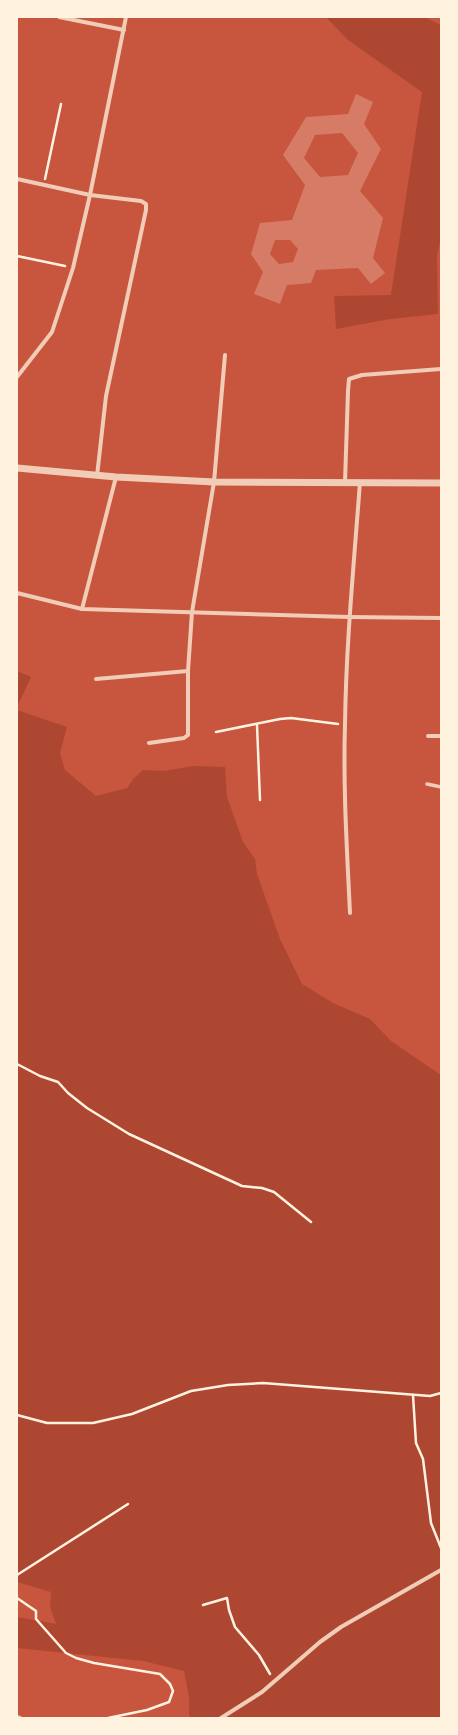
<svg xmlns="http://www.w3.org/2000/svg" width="458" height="1735" viewBox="0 0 458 1735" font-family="Poppins,sans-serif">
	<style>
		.green { fill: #ae4732 }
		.building { fill: #d67c66; fill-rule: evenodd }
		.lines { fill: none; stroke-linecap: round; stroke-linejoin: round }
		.path { stroke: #fff3e0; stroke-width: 2.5 }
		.pedestrian { stroke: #f1ccb7; stroke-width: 3.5 }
		.minor { stroke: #f1ccb7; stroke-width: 4 }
		.tertiary { stroke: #f1ccb7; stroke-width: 7 }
	</style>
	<rect width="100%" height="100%" fill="#c8553d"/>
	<g class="green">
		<polygon points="326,17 424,17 441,25 441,237 437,255 438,314 390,319 336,329 334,296 391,295 422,92 348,40"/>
		<polygon points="17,671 31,677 17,707"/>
		<polygon points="17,710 67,727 60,753 65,770 96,796 127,788 134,778 143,770 164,771 193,766 225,767 227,797 243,842 255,859 257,874 280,939 302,984 333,1003 370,1019 391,1041 441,1075 441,1718 191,1718 189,1715 189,1697 184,1671 143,1661 17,1648 17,1617 56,1624 50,1607 51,1592 17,1582"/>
	</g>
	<path class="building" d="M356,94L373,102L364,124L381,149L360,191L383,218L373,258L385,273L371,284L358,268L316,270L311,283L287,285L280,304L254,294L263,272L251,254L260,223L292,220L305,185L283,155L306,117L348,114ZM342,133L358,153L348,175L320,177L304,158L315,135ZM275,240H290L298,249L293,262L279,264L270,254Z"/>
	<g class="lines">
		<g class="path">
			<polyline points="45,179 61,104"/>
			<polyline points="17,256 65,266"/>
			<polyline points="257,725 260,800"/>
			<polyline points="216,732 280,719 291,718 338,724"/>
			<polyline points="17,1064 40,1076 58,1082 68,1093 87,1108 129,1134 242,1186 262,1188 274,1192 311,1222"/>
			<polyline points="413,1395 416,1443 423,1459 431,1523 441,1548"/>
			<polyline points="17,1415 47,1423 93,1423 132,1414 191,1391 228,1385 263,1383 430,1396 441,1393"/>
			<polyline points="17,1575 128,1504"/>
			<polyline points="17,1598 36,1611 36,1619 66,1653 76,1658 94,1663 160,1674 170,1684 173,1691 169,1702 147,1710 108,1718"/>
			<polyline points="203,1605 227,1598 229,1610 235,1627 259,1655 270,1674"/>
		</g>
		<polyline class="pedestrian" points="427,784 441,787"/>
		<g class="minor">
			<polyline points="59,17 124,30"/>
			<polyline points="17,179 90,195 141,201 146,204 146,210 106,396 97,476"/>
			<polyline points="17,377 52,332 73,268 90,195 126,17"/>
			<polyline points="345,482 348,391 349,379 362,375 441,369"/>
			<polyline points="17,593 82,609 349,617 441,618"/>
			<polyline points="82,609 116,477"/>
			<polyline points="96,679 188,671"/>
			<polyline points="428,736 441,736"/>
			<polyline points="149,743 184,738 188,735 188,671 192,612 214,482 225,355"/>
			<path d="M350,913C347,850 343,787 345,725C346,644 354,563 360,482"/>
			<polyline points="17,1717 20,1718"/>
			<polyline points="221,1718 262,1692 320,1642 341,1627 441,1570"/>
		</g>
		<polyline class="tertiary" points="17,468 116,477 214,482 441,483"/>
	</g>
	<rect width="458" height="1735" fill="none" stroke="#fff3e0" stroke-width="36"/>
</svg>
